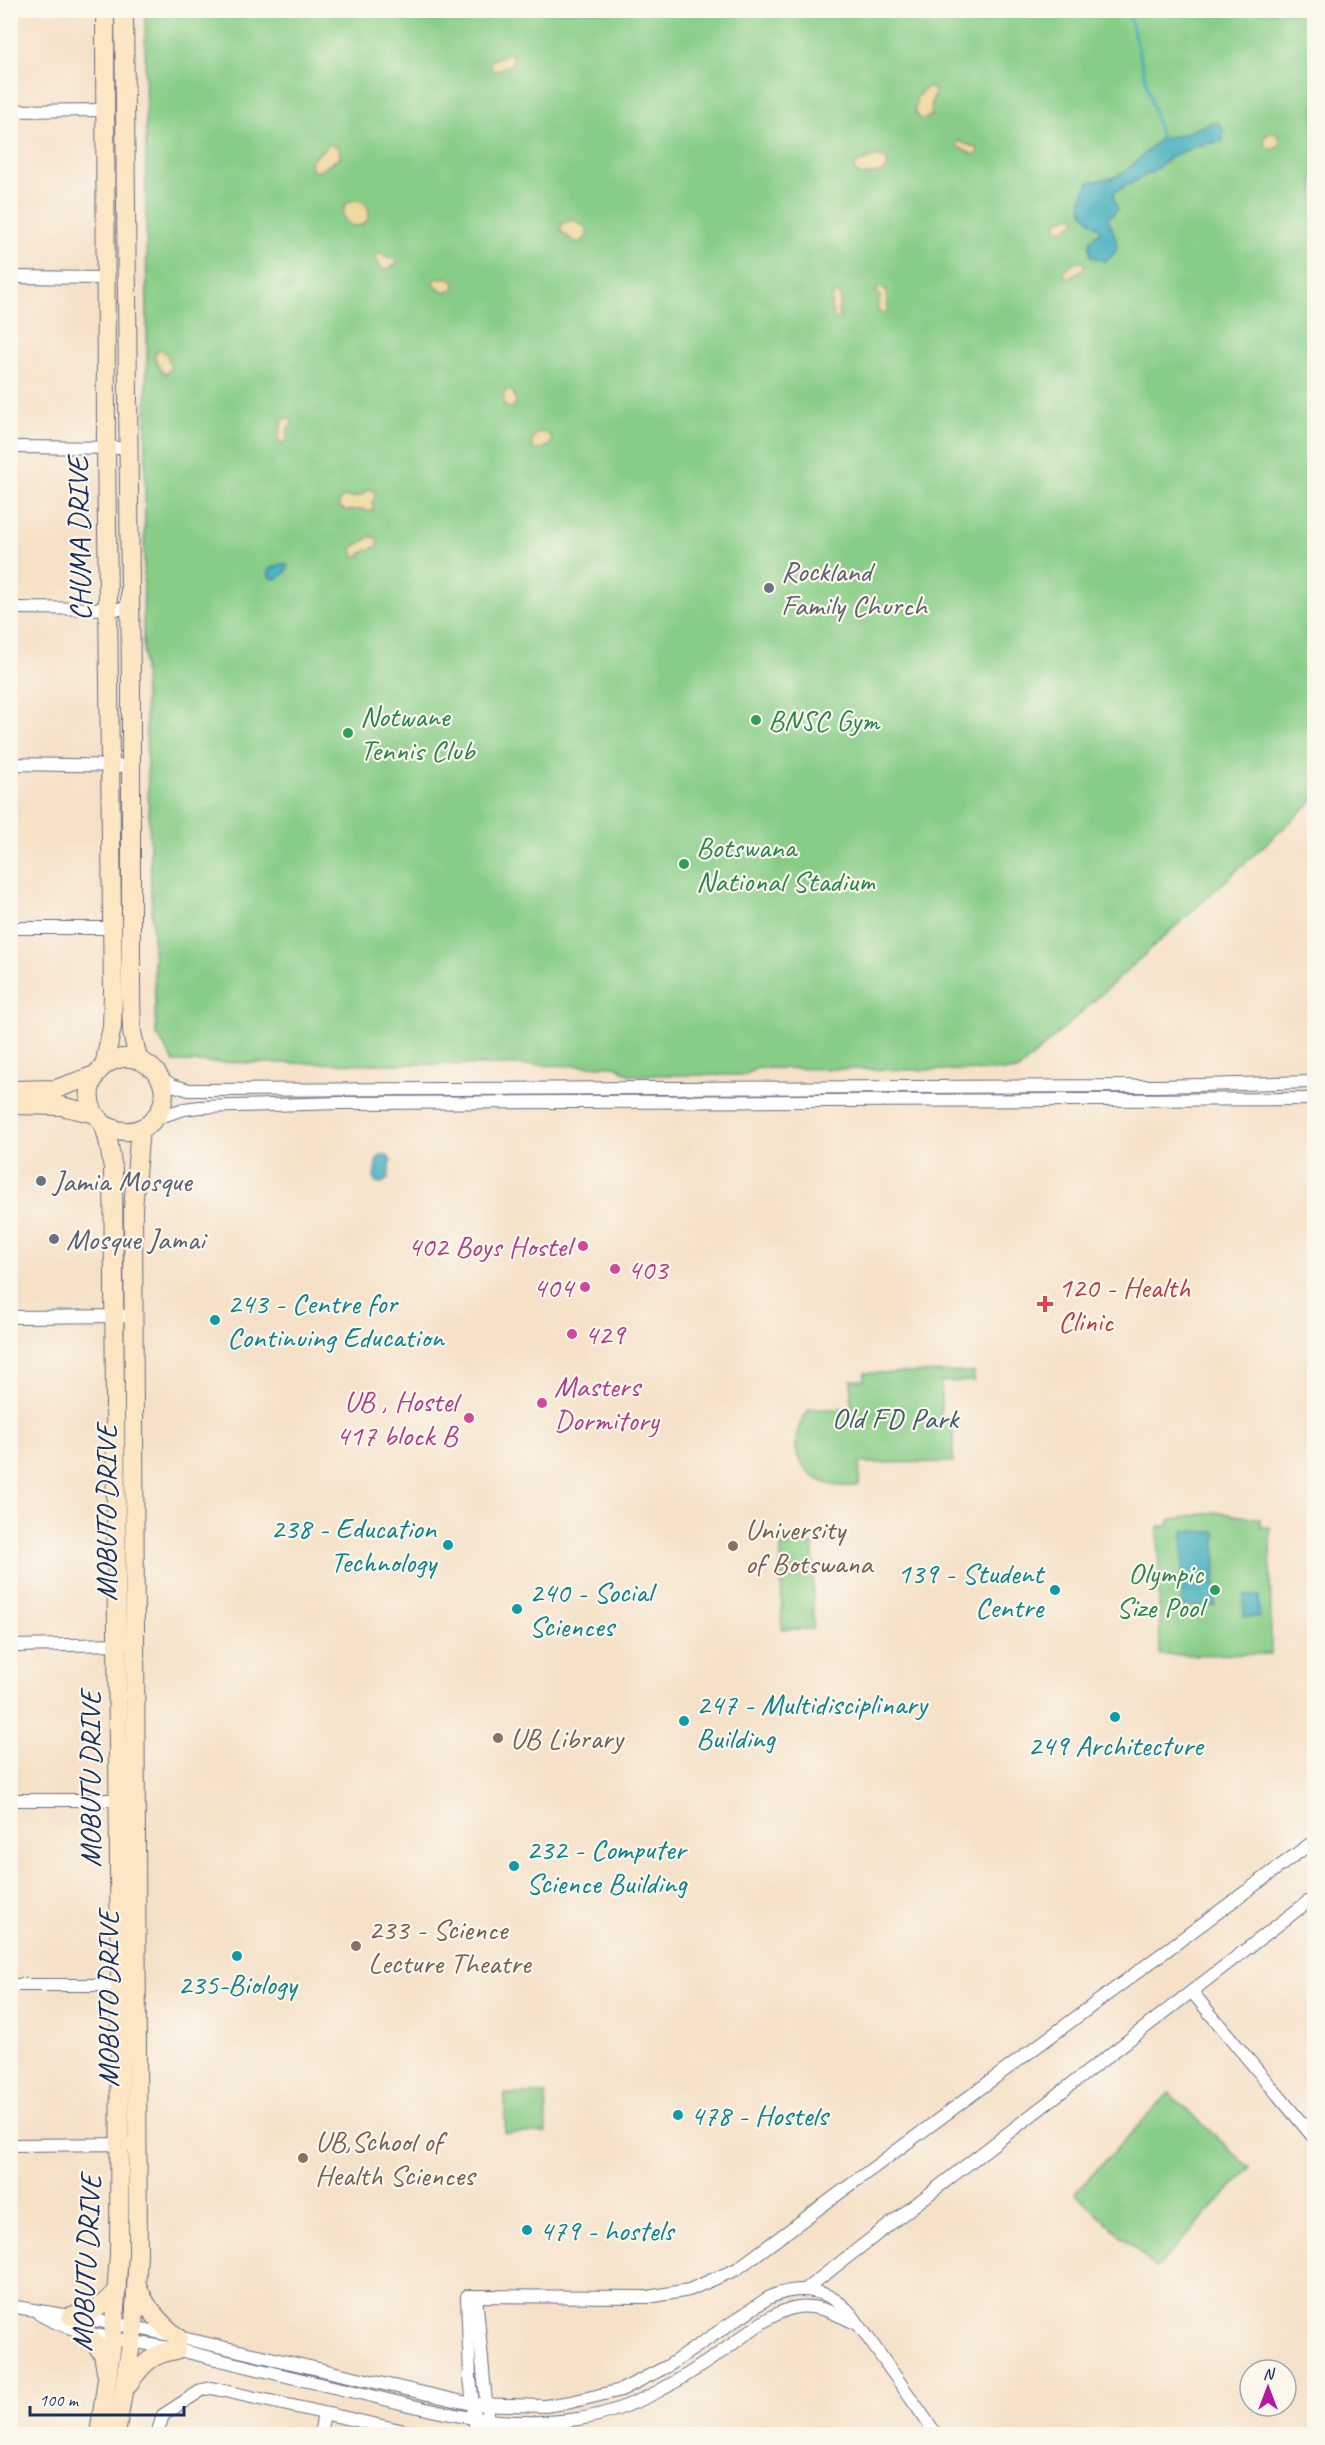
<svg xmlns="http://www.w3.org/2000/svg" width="1325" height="2445" viewBox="0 0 1325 2445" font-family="Caveat,sans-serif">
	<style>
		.green { fill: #88cd87; stroke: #527e72; stroke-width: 1.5 }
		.sand { fill: #eeda9e; stroke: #84847e; stroke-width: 1.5 }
		.water { fill: #40adbe; stroke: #2e6e8e; stroke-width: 1.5 }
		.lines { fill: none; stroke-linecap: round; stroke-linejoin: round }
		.stream { stroke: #40adbe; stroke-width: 3 }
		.minor-casing { stroke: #676d83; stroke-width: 14 }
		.secondary-casing { stroke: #676d83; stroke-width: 20 }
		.minor { stroke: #fff; stroke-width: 12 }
		.secondary { stroke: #fce6c4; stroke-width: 18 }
		.worship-dot { fill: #6b7280; stroke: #fbf7ec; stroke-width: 2 }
		.leisure-dot { fill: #2e9e5b; stroke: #fbf7ec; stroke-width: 2 }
		.hotel-dot { fill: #d1479c; stroke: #fbf7ec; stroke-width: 2 }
		.health-dot { fill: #e0444e; stroke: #fbf7ec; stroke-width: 2 }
		.culture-dot { fill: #0f9aa8; stroke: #fbf7ec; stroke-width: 2 }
		.education-dot { fill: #8d6e63; stroke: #fbf7ec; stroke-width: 2 }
		.labels { text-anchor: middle; stroke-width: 4.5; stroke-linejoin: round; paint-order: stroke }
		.street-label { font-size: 30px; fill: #1b2f5e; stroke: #fbf7ec }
		.worship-label { font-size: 30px; fill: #5b616d; stroke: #fbf7ec; text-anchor: start }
		.leisure-label { font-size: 30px; fill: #27864d; stroke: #fbf7ec; text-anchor: start }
		.hotel-label { font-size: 30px; fill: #b23c85; stroke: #fbf7ec; text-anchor: end }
		.health-label { font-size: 30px; fill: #be3a42; stroke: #fbf7ec; text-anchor: start }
		.culture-label { font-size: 30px; fill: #0d838f; stroke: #fbf7ec; text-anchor: start }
		.park-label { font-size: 30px; fill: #3c5e6a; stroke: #fbf7ec }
		.education-label { font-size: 30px; fill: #785e54; stroke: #fbf7ec; text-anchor: start }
	</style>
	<rect width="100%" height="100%" fill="#fbf7ec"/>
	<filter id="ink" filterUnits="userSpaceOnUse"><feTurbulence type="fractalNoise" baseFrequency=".0167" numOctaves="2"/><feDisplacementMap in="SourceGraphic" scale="12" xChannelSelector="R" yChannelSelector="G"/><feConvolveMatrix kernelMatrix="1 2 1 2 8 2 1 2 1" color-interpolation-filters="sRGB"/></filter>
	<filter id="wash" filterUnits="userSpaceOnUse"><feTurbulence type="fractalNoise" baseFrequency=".008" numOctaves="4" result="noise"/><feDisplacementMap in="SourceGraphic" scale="24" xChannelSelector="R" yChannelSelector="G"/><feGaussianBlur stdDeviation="1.35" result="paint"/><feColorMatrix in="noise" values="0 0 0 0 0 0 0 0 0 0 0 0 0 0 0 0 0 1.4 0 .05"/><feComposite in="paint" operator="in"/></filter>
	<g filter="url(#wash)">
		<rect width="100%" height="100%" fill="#f5e1c8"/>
		<g class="green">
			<polygon points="145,11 1314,11 1314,800 1017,1071 757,1068 745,1075 631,1075 616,1066 174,1062 156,1033 143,637 147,348"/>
			<path d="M974,1372V1381L941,1382V1420H953V1462L860,1463L859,1485C809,1494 775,1450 810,1409H851V1380H864L865,1373Z"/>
			<polygon points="1215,1512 1260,1519 1260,1527 1270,1527 1271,1654 1160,1655 1158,1526 1169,1526 1169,1520"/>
			<polygon points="813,1545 813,1629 782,1629 781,1546"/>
			<polygon points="1169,2093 1250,2168 1156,2268 1075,2193"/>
			<rect x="505" y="2094" width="41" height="39"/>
		</g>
		<g class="sand">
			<polygon points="507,53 513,55 512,64 496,71 490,69 491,61"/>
			<polygon points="926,87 934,90 935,95 932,100 931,116 922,120 915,113 916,98"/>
			<circle cx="1272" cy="141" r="8"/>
			<polygon points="958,141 977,148 978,153 974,155 956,146"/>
			<polygon points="329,144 339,147 340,158 319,171 314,171 310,166 311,161"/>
			<polygon points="877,156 886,159 888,166 884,172 863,176 856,173 854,167 857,163"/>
			<circle cx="356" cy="213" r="13"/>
			<polygon points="1073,216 1076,219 1074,223 1063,230 1057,228 1056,223 1059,220"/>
			<polygon points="574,220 587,229 587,236 582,242 574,242 560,230 562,223"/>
			<polygon points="380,252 386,257 398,261 397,264 387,270 382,269 375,258"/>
			<polygon points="1081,262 1084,264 1084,269 1069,277 1064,277 1064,271 1073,263"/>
			<polygon points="447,277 455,283 454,290 444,292 434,286 435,279"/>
			<polygon points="880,287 886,291 888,310 884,314 877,310 880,297 876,291"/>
			<polygon points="835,293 841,296 838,313 840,317 837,320 833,317 834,313 831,310 832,297"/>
			<polygon points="161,349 167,354 171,368 166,374 161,371 155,358 155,353"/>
			<polygon points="508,390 513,391 516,403 511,408 506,407 503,403 504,393"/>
			<polygon points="286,418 290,418 293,424 288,428 286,441 281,444 278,438 283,420"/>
			<path d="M539,432L548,433L552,441L549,446L537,451L533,448C530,443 534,434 539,432Z"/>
			<polygon points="367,489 373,490 376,495 372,503 374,507 372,511 368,512 364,509 346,511 339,507 339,501 343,497 351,498 362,495"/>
			<polygon points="371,536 378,539 378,546 363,552 359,557 354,556 352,548"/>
		</g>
		<g class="water">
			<path d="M1213,122L1220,124L1223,129V141L1200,145L1174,155L1152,172L1115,192L1113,198L1118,209L1108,219C1115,236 1125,250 1105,261L1091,257C1089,245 1088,239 1099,233L1100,229C1079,212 1076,206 1089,182L1112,178L1125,172L1161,138L1181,135Z"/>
			<polygon points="284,563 288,566 286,572 277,579 270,578 268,573 269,569"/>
			<polygon points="383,1154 388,1156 391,1161 388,1179 381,1184 376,1182 374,1177 377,1159"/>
			<polygon points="1183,1531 1216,1532 1215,1606 1182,1606"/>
			<rect x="1244" y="1596" width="15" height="21"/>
		</g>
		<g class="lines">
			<polyline class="stream" points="1128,10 1161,138"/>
		</g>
	</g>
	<g filter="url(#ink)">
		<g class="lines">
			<defs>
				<g id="minor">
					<polyline points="10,111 106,110"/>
					<polyline points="10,277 106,278"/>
					<polyline points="10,447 127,448"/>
					<polyline points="10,608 128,609"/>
					<polyline points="10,764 129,766"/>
					<polyline points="10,928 111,928"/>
					<polyline points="160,1077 172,1085 189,1090 1159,1086 1314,1082"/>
					<polyline points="156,1118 184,1109 200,1107 339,1103 1314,1099"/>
					<polyline points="10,1317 133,1316"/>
					<polyline points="10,1646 125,1644"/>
					<polyline points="10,1800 123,1800"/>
					<polyline points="10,1985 126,1985"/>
					<polyline points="1192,1992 1314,2138"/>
					<polyline points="10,2145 137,2144"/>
					<polyline points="806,2289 1314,1897"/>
					<polyline points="476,2296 489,2434"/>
					<path d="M10,2306L134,2327L472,2404L545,2406L571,2402L621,2390L668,2366L768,2298C799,2284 829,2288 852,2315L936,2434"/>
					<path d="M39,2314C80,2338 133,2340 179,2350C240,2365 302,2380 364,2394C436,2412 502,2430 578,2419C633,2411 683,2379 727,2348C747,2334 769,2314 793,2308C815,2302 838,2315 857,2324"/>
					<polyline points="157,2434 163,2415 202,2390 211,2388 418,2434"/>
					<polyline points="320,2434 324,2414"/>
					<polyline points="476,2434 470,2377 467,2296 648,2297 689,2290 737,2269 1314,1841"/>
				</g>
				<g id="secondary">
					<polyline points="124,10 131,686 131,997 132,1032 138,1059"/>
					<polyline points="104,1066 112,1027 113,994 106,448 105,10"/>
					<polyline points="10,1090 56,1089 95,1075"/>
					<polyline points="10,1105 61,1106 95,1114"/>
					<path d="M137,2285C146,2308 159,2322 178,2338"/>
					<path d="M71,2316C91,2314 104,2306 117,2290"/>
					<polyline points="85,2331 103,2354 106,2372"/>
					<path d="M127,2386C142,2365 150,2354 176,2350"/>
					<path d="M99,2434L113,2337L119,2254L120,1985L113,1168C110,1154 109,1137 103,1124C101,1120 97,1117 94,1113C84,1094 92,1072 110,1062C119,1057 131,1056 141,1061C190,1084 152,1155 102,1123"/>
					<polyline points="116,2434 134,2327 138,2253 133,1209 140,1129"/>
				</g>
			</defs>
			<use href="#minor" class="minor-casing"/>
			<use href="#secondary" class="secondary-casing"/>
			<use href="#minor" class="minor"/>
			<use href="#secondary" class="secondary"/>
		</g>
	</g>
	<g class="worship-dot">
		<circle cx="769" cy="588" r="6"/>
		<circle cx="41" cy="1181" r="6"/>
		<circle cx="54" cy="1239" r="6"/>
	</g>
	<g class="leisure-dot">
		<circle cx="756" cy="720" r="6"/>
		<circle cx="348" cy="733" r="6"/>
		<circle cx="684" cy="864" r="6"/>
		<circle cx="1215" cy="1590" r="6"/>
	</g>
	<g class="hotel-dot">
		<circle cx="583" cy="1246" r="6"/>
		<circle cx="615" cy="1269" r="6"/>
		<circle cx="585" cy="1287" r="6"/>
		<circle cx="572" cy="1334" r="6"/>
		<circle cx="542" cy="1403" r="6"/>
		<circle cx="469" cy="1418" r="6"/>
	</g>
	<path class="health-dot" d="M1042 1295h6v6h6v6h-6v6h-6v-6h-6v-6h6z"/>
	<g class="culture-dot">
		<circle cx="215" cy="1320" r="6"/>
		<circle cx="448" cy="1545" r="6"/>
		<circle cx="1055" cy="1590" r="6"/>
		<circle cx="517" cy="1609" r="6"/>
		<circle cx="1115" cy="1717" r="6"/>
		<circle cx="684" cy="1721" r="6"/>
		<circle cx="514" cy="1866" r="6"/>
		<circle cx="237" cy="1956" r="6"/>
		<circle cx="678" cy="2115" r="6"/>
		<circle cx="527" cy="2230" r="6"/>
	</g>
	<g class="education-dot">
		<circle cx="733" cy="1546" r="6"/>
		<circle cx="498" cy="1738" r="6"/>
		<circle cx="356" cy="1946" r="6"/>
		<circle cx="303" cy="2158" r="6"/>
	</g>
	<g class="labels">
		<g class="street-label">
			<text transform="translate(79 539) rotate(-91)" y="10">CHUMA DRIVE</text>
			<text transform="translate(106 1513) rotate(-90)" y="10">MOBUTO DRIVE</text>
			<text transform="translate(90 1779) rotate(-90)" y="10">MOBUTU DRIVE</text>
			<text transform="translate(108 1999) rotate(-90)" y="10">MOBUTO DRIVE</text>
			<text transform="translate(86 2263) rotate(-87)" y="10">MOBUTU DRIVE</text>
		</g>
		<g class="worship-label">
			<text x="781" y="581">Rockland<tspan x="781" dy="34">Family Church</tspan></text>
			<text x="53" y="1191">Jamia Mosque</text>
			<text x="66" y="1249">Mosque Jamai</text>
		</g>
		<g class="leisure-label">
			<text x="360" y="726">Notwane<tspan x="360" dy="34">Tennis Club</tspan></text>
			<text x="768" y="730">BNSC Gym</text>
			<text x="696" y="857">Botswana<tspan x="696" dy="34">National Stadium</tspan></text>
			<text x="1203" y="1583" text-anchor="end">Olympic<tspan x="1203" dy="34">Size Pool</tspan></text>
		</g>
		<g class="hotel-label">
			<text x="571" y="1256">402 Boys Hostel</text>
			<text x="627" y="1279" text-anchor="start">403</text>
			<text x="573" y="1297">404</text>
			<text x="584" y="1344" text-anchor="start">429</text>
			<text x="554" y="1396" text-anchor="start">Masters<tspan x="554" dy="34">Dormitory</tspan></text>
			<text x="457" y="1411">UB , Hostel<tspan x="457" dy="34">417 block B</tspan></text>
		</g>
		<g class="health-label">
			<text x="1058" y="1297">120 - Health<tspan x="1058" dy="34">Clinic</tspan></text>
		</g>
		<g class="culture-label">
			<text x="227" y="1313">243 - Centre for<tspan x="227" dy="34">Continuing Education</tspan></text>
			<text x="436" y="1538" text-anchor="end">238 - Education<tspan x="436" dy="34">Technology</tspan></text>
			<text x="1043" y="1583" text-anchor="end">139 - Student<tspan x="1043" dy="34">Centre</tspan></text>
			<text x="529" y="1602">240 - Social<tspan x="529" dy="34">Sciences</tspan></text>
			<text x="696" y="1714">247 - Multidisciplinary<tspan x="696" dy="34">Building</tspan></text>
			<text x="1115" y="1755" text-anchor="middle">249 Architecture</text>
			<text x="526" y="1859">232 - Computer<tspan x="526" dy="34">Science Building</tspan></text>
			<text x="237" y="1994" text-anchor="middle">235-Biology</text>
			<text x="690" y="2125">478 - Hostels</text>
			<text x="539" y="2240">479 - hostels</text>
		</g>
		<g class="park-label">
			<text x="895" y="1428">Old FD Park</text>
		</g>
		<g class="education-label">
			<text x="745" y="1539">University<tspan x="745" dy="34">of Botswana</tspan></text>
			<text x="510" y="1748">UB Library</text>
			<text x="368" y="1939">233 - Science<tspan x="368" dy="34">Lecture Theatre</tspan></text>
			<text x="315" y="2151">UB,School of<tspan x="315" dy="34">Health Sciences</tspan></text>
		</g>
	</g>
	<rect width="1325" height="2445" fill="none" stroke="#fbf7ec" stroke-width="36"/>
	<g transform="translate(1268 2388)"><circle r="28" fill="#fbf7ec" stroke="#a1a7b3" stroke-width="1.5"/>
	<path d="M0-4.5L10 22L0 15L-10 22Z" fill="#b5179e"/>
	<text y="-9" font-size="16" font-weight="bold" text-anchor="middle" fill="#1b2f5e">N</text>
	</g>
	<path d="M30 2406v9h154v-9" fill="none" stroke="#1b2f5e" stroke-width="3"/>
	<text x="39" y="2406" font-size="18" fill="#1b2f5e" stroke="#fbf7ec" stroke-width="4.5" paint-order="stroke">100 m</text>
</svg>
